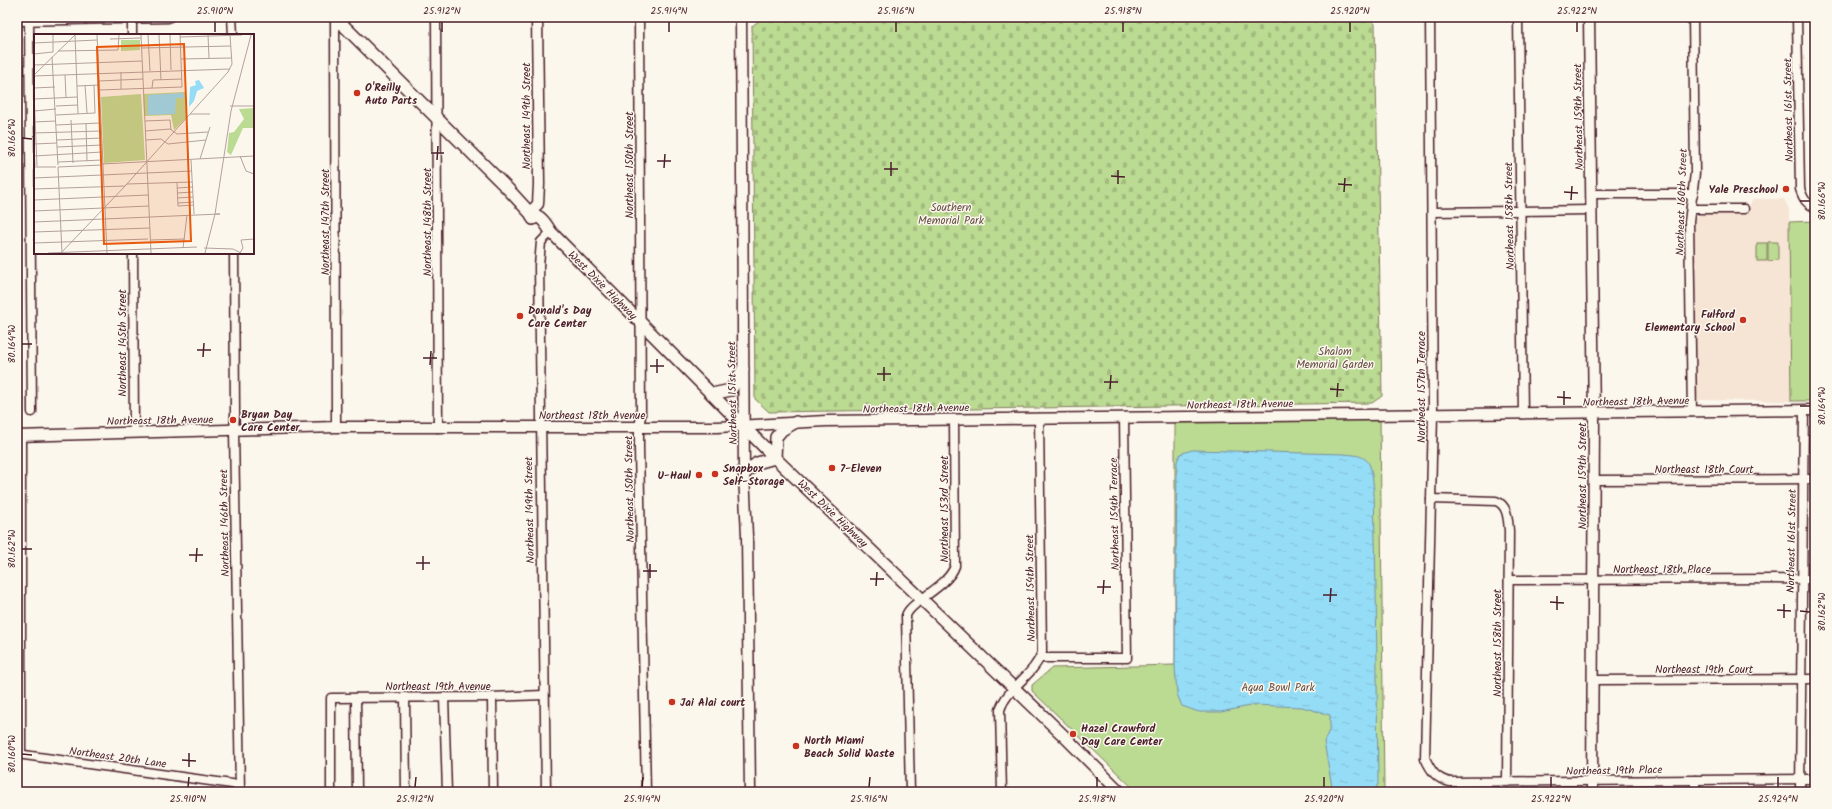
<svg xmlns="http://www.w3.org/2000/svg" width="1832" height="809" viewBox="0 0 1832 809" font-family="Kalam,sans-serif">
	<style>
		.built { fill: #f6e4d4 }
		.cemetery { fill: url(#cemetery-stones); stroke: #827c5e }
		.park { fill: #bbda92; stroke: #827c5e }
		.water { fill: url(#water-ripples); stroke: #7791a5 }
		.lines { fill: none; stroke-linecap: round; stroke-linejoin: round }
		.minor-casing { stroke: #4a1f2b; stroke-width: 11 }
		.tertiary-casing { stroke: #4a1f2b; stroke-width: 13 }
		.secondary-casing { stroke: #4a1f2b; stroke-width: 14 }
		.minor { stroke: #fbf7ec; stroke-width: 8 }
		.tertiary { stroke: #fbf7ec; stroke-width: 10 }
		.secondary { stroke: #fbf7ec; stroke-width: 11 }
		.ticks { fill: none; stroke: #4a1f2b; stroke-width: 1.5 }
		.poi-dot { fill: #c8321e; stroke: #fbf7ec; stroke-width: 1.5 }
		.labels { text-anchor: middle; stroke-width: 3; stroke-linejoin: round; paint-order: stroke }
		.poi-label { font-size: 11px; font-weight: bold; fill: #4a1f2b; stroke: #fbf7ec; text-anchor: start }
		.street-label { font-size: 11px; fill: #4a1f2b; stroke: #fbf7ec }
		.park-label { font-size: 11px; fill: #664e45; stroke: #fbf7ec }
		.inset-road { fill: none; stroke: #b4a19f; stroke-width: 1 }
		.view { fill: #e8590c; fill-opacity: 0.15; stroke: #e8590c; stroke-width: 2 }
		.inset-edge { fill: none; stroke: #4a1f2b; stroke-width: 2 }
		.neatline { fill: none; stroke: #4a1f2b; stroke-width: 1.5 }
		.ticks-label { font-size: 10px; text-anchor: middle; fill: #4a1f2b }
	</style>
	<defs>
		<pattern id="cemetery-stones" width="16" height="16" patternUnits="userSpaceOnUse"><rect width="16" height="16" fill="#bbda92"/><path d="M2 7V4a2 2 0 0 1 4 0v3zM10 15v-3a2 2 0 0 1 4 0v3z" fill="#a2bb7e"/></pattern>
		<pattern id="water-ripples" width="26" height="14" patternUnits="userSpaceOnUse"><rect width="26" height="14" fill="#95ddf7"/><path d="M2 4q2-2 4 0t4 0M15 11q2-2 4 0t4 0" fill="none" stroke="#82bdd4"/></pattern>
	</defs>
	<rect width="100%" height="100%" fill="#fbf7ec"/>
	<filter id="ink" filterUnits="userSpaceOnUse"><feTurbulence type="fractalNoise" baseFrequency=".025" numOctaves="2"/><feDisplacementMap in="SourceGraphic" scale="8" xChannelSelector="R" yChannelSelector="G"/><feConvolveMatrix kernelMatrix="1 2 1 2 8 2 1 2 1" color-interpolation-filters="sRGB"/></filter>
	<g filter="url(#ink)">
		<polygon class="built" points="1753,199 1784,199 1789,209 1791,401 1699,400 1696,395 1694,220 1700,215 1708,213 1741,214 1747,210"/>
		<polygon class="cemetery" points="764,17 1370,17 1375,24 1382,396 1372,403 769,412 755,399 752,26"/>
		<g class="park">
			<polygon points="1815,221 1815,401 1791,401 1789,222"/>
			<polygon points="1768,242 1778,242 1778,260 1768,261"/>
			<rect x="1757" y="243" width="10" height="18"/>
			<polygon points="1380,415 1384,792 1137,792 1032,691 1032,685 1052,668 1175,665 1175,417"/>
		</g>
		<path class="water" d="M1192,450L1343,454C1351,455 1362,454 1368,462C1376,475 1374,520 1375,537C1377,620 1377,702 1378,784L1374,792H1333L1324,742L1330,728V715L1302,707L1254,705L1221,712H1199L1182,706L1177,694L1175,666L1177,462L1180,454Z"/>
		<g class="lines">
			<defs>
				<g id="minor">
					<polyline points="29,17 32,412"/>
					<polyline points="132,17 132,35"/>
					<polyline points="232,17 233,35"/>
					<polyline points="335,17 336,427"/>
					<polyline points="436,17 438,428"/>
					<polyline points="639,17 641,416 639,427 639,448 646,792"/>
					<path d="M1430,17L1433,414L1425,758C1431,771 1436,779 1450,782L1815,779"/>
					<polyline points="1518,17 1523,414"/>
					<path d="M1797,17L1800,189C1803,198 1806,204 1815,207"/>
					<polyline points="1591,194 1693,194"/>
					<polyline points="1691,209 1744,209"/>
					<polyline points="1432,212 1591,210"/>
					<polyline points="133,253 134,432"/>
					<polyline points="234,253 235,414 234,430 240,792"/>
					<polyline points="1692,412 1689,222 1695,173 1693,17"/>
					<polyline points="21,436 21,754"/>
					<polyline points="1594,480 1815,479"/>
					<path d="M1431,499L1496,501C1508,505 1508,520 1509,531L1507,782"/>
					<polyline points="1509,580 1815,579"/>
					<polyline points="1040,658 1127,658 1124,417"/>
					<polyline points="1592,680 1815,679"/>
					<polyline points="405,697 406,792"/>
					<polyline points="444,697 447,792"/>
					<polyline points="492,697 493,792"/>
					<polyline points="356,698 357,792"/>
					<polyline points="17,754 239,785"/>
					<polyline points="331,792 331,698 492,697 544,695"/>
					<polyline points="546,792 539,266 541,242 551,232"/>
					<path d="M910,792L906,616C909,602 947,588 955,566L954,419"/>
					<path d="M1002,792L1000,710C1007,687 1035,675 1042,652L1039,418"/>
					<polyline points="1695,792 1695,780"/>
					<polyline points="1800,792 1804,410"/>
				</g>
				<g id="tertiary">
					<polyline points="741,17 744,474 747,536 750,792"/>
					<polyline points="1589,17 1594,421 1592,792"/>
					<polyline points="17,20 168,17"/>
					<polyline points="530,212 538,204 539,184 537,17"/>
					<polyline points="17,436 336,427 717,427 826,421 1815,410"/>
				</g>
				<g id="secondary">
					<polyline points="335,17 508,189 531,214 533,219"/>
					<path d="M531,214C541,215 546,224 551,232L775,458L1065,737L1120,792"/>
					<polyline points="712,394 731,390 743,369"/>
					<polyline points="775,458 776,437 782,430 796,422"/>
					<polyline points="744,474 757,463 775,458"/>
				</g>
			</defs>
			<use href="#minor" class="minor-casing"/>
			<use href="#tertiary" class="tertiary-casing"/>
			<use href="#secondary" class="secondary-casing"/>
			<use href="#minor" class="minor"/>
			<use href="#tertiary" class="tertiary"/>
			<use href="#secondary" class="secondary"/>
		</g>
	</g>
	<path class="ticks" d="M215,32V22M442,32V22M669,32V22M896,32V22M1123,32V22M1350,32V22M1577,32V22M22,138L32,139M431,153H444M437,160L438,146M657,161H671M664,168L665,154M884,169H898M891,176V162M1111,176L1125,177M1118,184V170M1338,184L1352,185M1344,192L1345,178M1564,192L1578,193M1571,200L1572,186M1800,201H1810M22,344H32M197,350H211M203,357L204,343M423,358H437M430,365L431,351M650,366H664M657,373V359M877,374H891M884,381V367M1104,382H1118M1110,389L1111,375M1330,389L1344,390M1337,397L1338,383M1557,397L1571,398M1564,405V391M1800,406H1810M22,549H32M189,555H203M196,562L197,548M416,563H430M423,570V556M643,571H657M650,578V564M870,579H884M876,586L877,572M1097,587H1111M1103,594L1104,580M1323,595H1337M1330,602L1331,588M1550,602L1564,603M1557,610V596M1777,610L1791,611M1800,611L1810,612M1784,618V604M22,754L32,755M182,760L196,761M189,767V753M188,787L189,777M415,787L416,777M642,787L643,777M869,787L870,777M1097,787V777M1324,787V777M1551,787V777M1778,787V777"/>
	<g class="poi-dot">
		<circle cx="357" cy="93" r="4"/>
		<circle cx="1786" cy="189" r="4"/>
		<circle cx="520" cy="316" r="4"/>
		<circle cx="1743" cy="320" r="4"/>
		<circle cx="233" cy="420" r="4"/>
		<circle cx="832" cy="468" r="4"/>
		<circle cx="715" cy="474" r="4"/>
		<circle cx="699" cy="475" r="4"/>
		<circle cx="672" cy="702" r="4"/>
		<circle cx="1073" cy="734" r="4"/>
		<circle cx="796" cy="746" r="4"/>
	</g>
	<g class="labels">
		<g class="poi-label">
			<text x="365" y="91">O'Reilly<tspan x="365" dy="13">Auto Parts</tspan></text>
			<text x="1778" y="193" text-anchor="end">Yale Preschool</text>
			<text x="528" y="314">Donald's Day<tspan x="528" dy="13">Care Center</tspan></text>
			<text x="1735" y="318" text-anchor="end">Fulford<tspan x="1735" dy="13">Elementary School</tspan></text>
			<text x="241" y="418">Bryan Day<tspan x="241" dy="13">Care Center</tspan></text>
			<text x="723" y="472">Snapbox<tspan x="723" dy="13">Self-Storage</tspan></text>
			<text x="840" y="472">7-Eleven</text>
			<text x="691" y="479" text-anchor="end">U-Haul</text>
			<text x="680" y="706">Jai Alai court</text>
			<text x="1081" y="732">Hazel Crawford<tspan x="1081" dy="13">Day Care Center</tspan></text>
			<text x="804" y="744">North Miami<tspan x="804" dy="13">Beach Solid Waste</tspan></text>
		</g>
		<g class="street-label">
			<text transform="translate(1788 110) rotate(-91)" y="4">Northeast 161st Street</text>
			<text transform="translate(526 116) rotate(-90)" y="4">Northeast 149th Street</text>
			<text transform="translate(1578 117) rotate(-91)" y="4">Northeast 159th Street</text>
			<text transform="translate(629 165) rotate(-90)" y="4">Northeast 150th Street</text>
			<text transform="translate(1681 202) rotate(-88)" y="4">Northeast 160th Street</text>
			<text transform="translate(1509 216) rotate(-91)" y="4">Northeast 158th Street</text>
			<text transform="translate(325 222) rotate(-90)" y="4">Northeast 147th Street</text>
			<text transform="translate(427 222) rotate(-90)" y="4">Northeast 148th Street</text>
			<text transform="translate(603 285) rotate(45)" y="4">West Dixie Highway</text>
			<text transform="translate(122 343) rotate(-90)" y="4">Northeast 145th Street</text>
			<text transform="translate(1421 387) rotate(-90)" y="4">Northeast 157th Terrace</text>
			<text transform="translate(732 393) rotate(-91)" y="4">Northeast 151st Street</text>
			<text transform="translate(1636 401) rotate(-1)" y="4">Northeast 18th Avenue</text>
			<text transform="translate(1240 404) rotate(-1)" y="4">Northeast 18th Avenue</text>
			<text transform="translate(916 408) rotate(-1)" y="4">Northeast 18th Avenue</text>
			<text x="592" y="419">Northeast 18th Avenue</text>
			<text transform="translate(160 420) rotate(-1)" y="4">Northeast 18th Avenue</text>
			<text x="1704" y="473">Northeast 18th Court</text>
			<text transform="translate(1582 476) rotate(-90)" y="4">Northeast 159th Street</text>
			<text transform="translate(629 489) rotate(-91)" y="4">Northeast 150th Street</text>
			<text transform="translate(944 509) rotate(-90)" y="4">Northeast 153rd Street</text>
			<text transform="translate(529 510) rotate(-91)" y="4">Northeast 149th Street</text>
			<text transform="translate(833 513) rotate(44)" y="4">West Dixie Highway</text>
			<text transform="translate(1114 514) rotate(-91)" y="4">Northeast 154th Terrace</text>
			<text transform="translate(224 523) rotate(-91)" y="4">Northeast 146th Street</text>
			<text transform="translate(1791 541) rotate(-89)" y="4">Northeast 161st Street</text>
			<text x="1662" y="573">Northeast 18th Place</text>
			<text transform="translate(1030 588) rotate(-91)" y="4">Northeast 154th Street</text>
			<text transform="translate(1497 643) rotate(-90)" y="4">Northeast 158th Street</text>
			<text x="1704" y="673">Northeast 19th Court</text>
			<text x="438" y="690">Northeast 19th Avenue</text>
			<text transform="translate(118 757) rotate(8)" y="4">Northeast 20th Lane</text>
			<text transform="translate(1614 770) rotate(-1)" y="4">Northeast 19th Place</text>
		</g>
		<g class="park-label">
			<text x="951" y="211">Southern<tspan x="951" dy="13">Memorial Park</tspan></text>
			<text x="1335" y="355">Shalom<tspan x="1335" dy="13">Memorial Garden</tspan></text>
			<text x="1278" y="691">Aqua Bowl Park</text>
		</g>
	</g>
	<g transform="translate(34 34)">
		<rect width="220" height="220" fill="#fbf7ec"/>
		<path d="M220,74L219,94H209L197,121L193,118L195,99L200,98L210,85L205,75Z" fill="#bbda92"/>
		<path d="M107,60L111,126L70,129L67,63Z" fill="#bbda92"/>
		<path d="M87,6H106V16L87,17ZM151,58L152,84L140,96L137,81L110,82L109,60Z" fill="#bbda92"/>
		<path d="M165,46L170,54L163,57L160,67L155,73L156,53L162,51L161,47ZM149,59L150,64H142L141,80L114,81V61Z" fill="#95ddf7"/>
		<path class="inset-road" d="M41,1L44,80M63,1L73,219M107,1L117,219M114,1L116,37M125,1L127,46M136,1L137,36M174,1L175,24M146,3L208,1M76,5L107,4M0,9L63,6M107,14L197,12M24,17L84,16L85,1M0,20L19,18V1M18,23L24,131M147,25L197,24M0,31L108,27M87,38V55M0,41L41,1M31,41L32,63M0,42L196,35M65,47L109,45M51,51L53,79M43,52L65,51M0,54L21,53M118,54L119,46L148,45M65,56L148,53L146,1M0,58L3,132M0,65L43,63M22,72L44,71M196,72H220M0,77L22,75M156,80H176M22,81L61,79L60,51M37,86L39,129M111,87L136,86L137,96M0,88L22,87M52,89L53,127M22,91L66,89M111,97L136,95L143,100L174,98M0,99L67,97M23,106L67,104M112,106L127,105L134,110L172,106M0,110L23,109M0,112L1,132M23,113L68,111M0,122L68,118M206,122L212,137L220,140M166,125L176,93M157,126L160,180M24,128L68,126M68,130L220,122M0,133H22M24,133L28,219M24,133L68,131M0,144L158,137M143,149L144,172L160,171M93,150L158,148M91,152L194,38L198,30L196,1M143,154L159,153M0,155L91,152M143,159L159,158M143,164L159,163M0,166L114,161M144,169L160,168M0,177L115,172M0,188L186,180H181M0,198L116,194M117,206L151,205M0,209L114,205M149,214L153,181M170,214L199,215L207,219M14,219L163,213M27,219L93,150M171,219L181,180L197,77L217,1M206,219L209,214L207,206L220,205"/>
		<path class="view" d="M150,10L157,207L70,210L63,13Z"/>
		<rect width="220" height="220" class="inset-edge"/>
	</g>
	<rect width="1832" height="809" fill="none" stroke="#fbf7ec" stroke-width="44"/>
	<rect x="22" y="22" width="1788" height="765" class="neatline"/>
	<g class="ticks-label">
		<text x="215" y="14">25.910°N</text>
		<text x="442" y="14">25.912°N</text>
		<text x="669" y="14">25.914°N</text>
		<text x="896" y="14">25.916°N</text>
		<text x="1123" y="14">25.918°N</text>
		<text x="1350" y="14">25.920°N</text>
		<text x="1577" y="14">25.922°N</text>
		<text transform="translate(11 138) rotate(-90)" y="4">80.166°W</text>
		<text transform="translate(1821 201) rotate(-90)" y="4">80.166°W</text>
		<text transform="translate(11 344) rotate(-90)" y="4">80.164°W</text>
		<text transform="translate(1821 406) rotate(-90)" y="4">80.164°W</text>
		<text transform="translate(11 549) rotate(-90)" y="4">80.162°W</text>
		<text transform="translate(1821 612) rotate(-90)" y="4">80.162°W</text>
		<text transform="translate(11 754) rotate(-90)" y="4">80.160°W</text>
		<text x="188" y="802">25.910°N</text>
		<text x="415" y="802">25.912°N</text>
		<text x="642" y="802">25.914°N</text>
		<text x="869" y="802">25.916°N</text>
		<text x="1097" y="802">25.918°N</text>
		<text x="1324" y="802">25.920°N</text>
		<text x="1551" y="802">25.922°N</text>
		<text x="1778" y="802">25.924°N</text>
	</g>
</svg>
